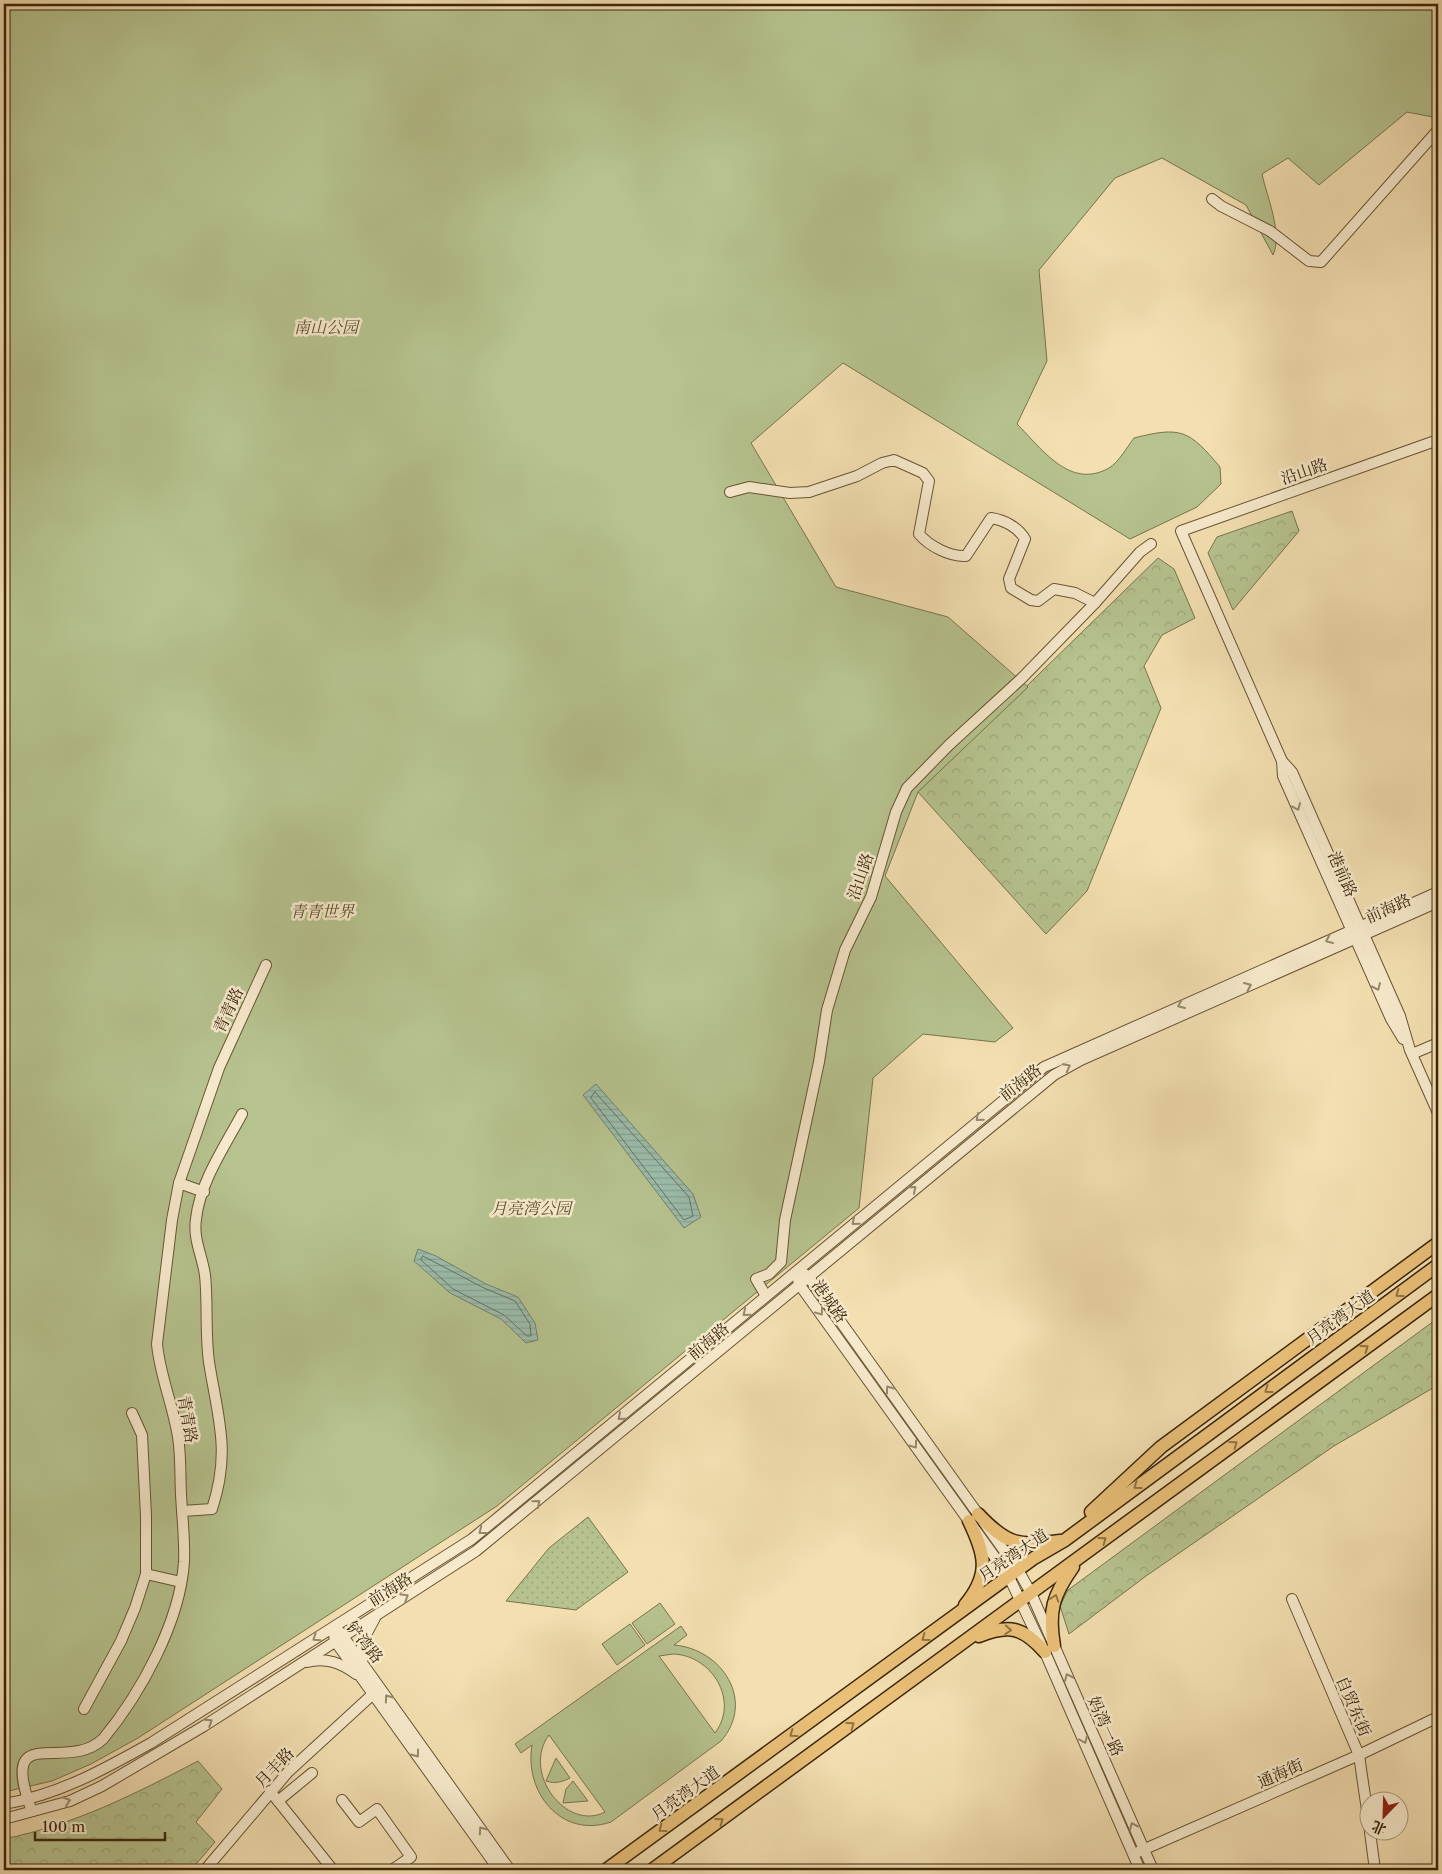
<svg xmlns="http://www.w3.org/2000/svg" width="1442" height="1874" viewBox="0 0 1442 1874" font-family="'Libre Caslon Text','Noto Serif SC',serif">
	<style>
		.forest { fill: url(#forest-crowns); stroke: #78744d }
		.park { fill: #b6c38f; stroke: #78744d; fill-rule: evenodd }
		.garden { fill: url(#garden-dots); stroke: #78744d }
		.water { fill: url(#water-rules); stroke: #74806c }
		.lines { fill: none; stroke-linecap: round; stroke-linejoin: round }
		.shore { stroke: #6a715c; stroke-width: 1 }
		.minor-casing { stroke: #685434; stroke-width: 12 }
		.major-casing { stroke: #3a250b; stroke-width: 15 }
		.minor { stroke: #f7eacc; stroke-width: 10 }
		.major { stroke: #eac078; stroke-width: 12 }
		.oneway { stroke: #98886c }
		.oneway2 { stroke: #927242 }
		.labels { text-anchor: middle; stroke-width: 5; stroke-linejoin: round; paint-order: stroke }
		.park-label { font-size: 16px; font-style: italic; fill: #594c2c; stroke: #f7eacc }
		.street-label { font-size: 16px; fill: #3a250b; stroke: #f7eacc }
	</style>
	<defs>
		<pattern id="forest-crowns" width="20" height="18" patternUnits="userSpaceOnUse" patternTransform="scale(1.25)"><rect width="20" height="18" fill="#b6c38f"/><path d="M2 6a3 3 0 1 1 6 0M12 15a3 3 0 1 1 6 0" fill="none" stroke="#9da77a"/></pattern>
		<pattern id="garden-dots" width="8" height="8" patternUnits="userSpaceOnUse" patternTransform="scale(1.25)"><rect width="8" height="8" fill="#b6c38f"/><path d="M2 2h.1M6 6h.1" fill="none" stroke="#9da77a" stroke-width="1.8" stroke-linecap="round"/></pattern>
		<pattern id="water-rules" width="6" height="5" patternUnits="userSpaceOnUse" patternTransform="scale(1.25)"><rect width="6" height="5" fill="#9bbdac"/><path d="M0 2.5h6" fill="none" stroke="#86a293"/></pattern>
	</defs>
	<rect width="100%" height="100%" fill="#f3dfb1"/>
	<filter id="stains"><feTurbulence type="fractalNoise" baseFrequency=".004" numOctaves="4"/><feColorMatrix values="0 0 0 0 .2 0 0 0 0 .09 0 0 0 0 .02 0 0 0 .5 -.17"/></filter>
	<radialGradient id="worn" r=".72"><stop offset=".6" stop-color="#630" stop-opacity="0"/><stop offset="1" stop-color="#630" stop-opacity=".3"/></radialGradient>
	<g class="forest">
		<polygon points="1292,511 1299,531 1233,610 1208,553 1217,537"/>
		<polygon points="1158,558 1174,569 1195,618 1162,635 1144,666 1161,708 1087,891 1046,934 918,792"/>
		<polygon points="1438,1318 1438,1385 1334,1446 1146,1576 1069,1634 1060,1606 1068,1590"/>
		<path d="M198,1761L222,1789L196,1822L215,1842L191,1870H4V1839C76,1824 133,1795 198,1761Z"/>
	</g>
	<g class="park">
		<path d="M4,4H1438V118L1407,112L1319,185L1288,158L1262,174C1267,197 1283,234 1273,255L1246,205L1162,158L1115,178L1039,270L1047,361L1017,424C1042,449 1070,490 1109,468C1119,462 1127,447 1134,438C1181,426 1189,430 1220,467L1221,484L1197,507L1130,539L843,363L751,443L836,587L948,617L1028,687L918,792L885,876L1013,1028L995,1042L923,1034L873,1078L859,1208L497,1506L138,1738L91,1764L52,1781L4,1792Z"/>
		<polygon points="660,1603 675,1624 647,1644 632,1623"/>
		<polygon points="630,1624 645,1645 617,1665 602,1644"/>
		<path d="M681,1626L687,1635L674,1645C722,1649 756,1701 721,1741L611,1822C561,1839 524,1792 532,1745L521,1753L515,1744ZM673,1654C711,1655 740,1700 715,1733L659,1656ZM549,1735L605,1812C567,1832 521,1773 549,1735Z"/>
		<path d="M556,1758L570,1778C562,1782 555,1784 546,1781Z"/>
		<polygon points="573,1781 588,1801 563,1803 566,1789"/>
	</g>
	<polygon class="garden" points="588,1517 628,1572 576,1610 506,1601 549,1548"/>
	<g class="water">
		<polygon points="596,1084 693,1194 701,1217 684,1228 583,1095"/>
		<polygon points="418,1249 436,1256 486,1284 518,1297 535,1323 538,1340 526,1343 501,1319 450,1293 414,1261"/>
	</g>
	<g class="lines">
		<g class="shore">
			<polygon points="595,1092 689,1197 693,1216 684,1220 591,1098"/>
			<polygon points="423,1256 484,1288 515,1301 530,1324 531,1336 527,1336 504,1315 453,1289 421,1260"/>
		</g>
		<defs>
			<g id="minor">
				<polyline points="1212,199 1221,206 1270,231 1309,261 1321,262 1438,130"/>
				<polyline points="1438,440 1181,531 1282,761 1292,772 1400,1016 1410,1050 1438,1113"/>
				<path d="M730,492L749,487L790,493L809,492L857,476L882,463L894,460L923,473L929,481L919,534C929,546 950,557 966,556L991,518C1004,520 1018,527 1025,539L1009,579L1011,588L1031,600L1038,601L1054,589L1075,593L1095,603"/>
				<polyline points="1282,761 1283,776 1391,1019 1403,1039"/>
				<polyline points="1412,1054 1438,1043"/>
				<polyline points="179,1183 204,1192"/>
				<polyline points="803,1273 808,1276 1018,1570 1031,1593 1153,1870"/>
				<polyline points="798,1279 799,1284 1009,1577 1047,1657 1140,1870"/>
				<polyline points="766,1296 756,1279 769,1274 781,1262 785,1220 819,1062 827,1010 845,950 871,897 896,812 907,788 949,745 1022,678 1095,603 1140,552 1151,544"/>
				<path d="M182,1511L212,1509C231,1451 218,1419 209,1362C205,1333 208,1304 205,1275C202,1255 193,1239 196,1219C200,1182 225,1146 242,1114"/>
				<polyline points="146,1574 181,1582"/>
				<polyline points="1292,1599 1359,1755 1370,1831"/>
				<polyline points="340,1632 510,1870"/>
				<polyline points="334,1635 335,1641 499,1870"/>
				<polyline points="362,1660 362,1642 375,1618"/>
				<path d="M307,1662C326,1657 341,1663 356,1674"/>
				<polyline points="84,1709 121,1641 135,1608 146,1574 146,1516 142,1435 132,1413"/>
				<polyline points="270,1791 333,1870"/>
				<polyline points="342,1800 359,1822 377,1809 411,1857 392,1870"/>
				<polyline points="278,1801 312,1773"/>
				<path d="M4,1804C58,1795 103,1770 151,1743L472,1539L1044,1067L1438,892"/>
				<path d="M30,1806C0,1720 66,1774 103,1739C141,1693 180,1622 184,1562C185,1539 182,1516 181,1494C180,1475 181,1455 178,1437C173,1405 160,1376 157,1344L172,1220L179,1183L219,1068L266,965"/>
				<polyline points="4,1819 70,1801 102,1786 204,1726 476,1551 1054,1075 1081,1060 1438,902"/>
				<polyline points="1370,1832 1375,1870"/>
				<polyline points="1138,1852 1359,1755 1438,1717"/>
				<polyline points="205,1870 288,1772 373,1694"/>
			</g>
			<g id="major">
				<polyline points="1091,1512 1161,1447 1438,1243"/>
				<path d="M978,1514C1008,1546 1019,1546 1060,1541"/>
				<path d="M965,1605C991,1574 985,1554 969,1521"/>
				<path d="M979,1636C1009,1624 1023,1627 1045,1652"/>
				<path d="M1054,1646C1048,1611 1053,1595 1073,1567"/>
				<polyline points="606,1870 1034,1558 1065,1540 1438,1265"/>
				<polyline points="652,1870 1438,1295"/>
			</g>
		</defs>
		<use href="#minor" class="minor-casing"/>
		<use href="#major" class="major-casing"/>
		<use href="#minor" class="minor"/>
		<use href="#major" class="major"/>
	</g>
	<defs><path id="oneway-chevron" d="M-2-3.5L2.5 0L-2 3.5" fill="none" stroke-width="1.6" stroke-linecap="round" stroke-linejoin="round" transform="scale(1.25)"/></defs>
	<g class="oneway">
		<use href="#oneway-chevron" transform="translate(1297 807) rotate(66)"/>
		<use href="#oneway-chevron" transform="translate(1329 940) rotate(156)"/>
		<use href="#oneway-chevron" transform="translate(1248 986) rotate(-24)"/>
		<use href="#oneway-chevron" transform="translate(1377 987) rotate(66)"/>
		<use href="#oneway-chevron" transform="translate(1181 1005) rotate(156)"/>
		<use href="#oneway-chevron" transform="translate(1067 1067) rotate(-28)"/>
		<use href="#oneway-chevron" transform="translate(979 1118) rotate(140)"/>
		<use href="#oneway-chevron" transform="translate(913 1189) rotate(-40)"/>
		<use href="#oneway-chevron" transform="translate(855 1222) rotate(140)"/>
		<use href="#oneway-chevron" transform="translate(820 1312) rotate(54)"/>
		<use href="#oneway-chevron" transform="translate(746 1313) rotate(140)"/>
		<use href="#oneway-chevron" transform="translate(889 1389) rotate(-126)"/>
		<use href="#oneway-chevron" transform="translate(621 1417) rotate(140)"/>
		<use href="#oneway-chevron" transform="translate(914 1445) rotate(54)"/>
		<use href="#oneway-chevron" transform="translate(537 1503) rotate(-40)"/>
		<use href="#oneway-chevron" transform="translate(482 1531) rotate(142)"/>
		<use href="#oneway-chevron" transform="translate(405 1597) rotate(-32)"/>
		<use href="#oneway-chevron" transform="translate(316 1638) rotate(147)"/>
		<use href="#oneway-chevron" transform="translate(1068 1677) rotate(-114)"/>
		<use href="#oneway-chevron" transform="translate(388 1698) rotate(-125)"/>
		<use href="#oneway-chevron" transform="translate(209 1722) rotate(-33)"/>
		<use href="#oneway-chevron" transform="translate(1084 1740) rotate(67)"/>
		<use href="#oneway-chevron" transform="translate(416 1754) rotate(54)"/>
		<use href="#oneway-chevron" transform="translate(67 1801) rotate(-19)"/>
		<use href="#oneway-chevron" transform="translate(1133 1826) rotate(-114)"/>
		<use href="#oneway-chevron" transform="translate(482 1830) rotate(-125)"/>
	</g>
	<g class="oneway2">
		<use href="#oneway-chevron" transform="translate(1399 1294) rotate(144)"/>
		<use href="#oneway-chevron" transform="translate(1365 1348) rotate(-36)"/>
		<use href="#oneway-chevron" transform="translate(1268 1390) rotate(144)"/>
		<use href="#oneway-chevron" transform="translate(1234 1444) rotate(-36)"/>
		<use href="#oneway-chevron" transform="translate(1137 1486) rotate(144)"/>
		<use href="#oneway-chevron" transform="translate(1103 1540) rotate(-36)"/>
		<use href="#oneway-chevron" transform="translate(1055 1598) rotate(-72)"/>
		<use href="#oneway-chevron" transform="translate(1008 1630) rotate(4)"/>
		<use href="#oneway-chevron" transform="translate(925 1638) rotate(144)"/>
		<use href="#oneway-chevron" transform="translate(851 1725) rotate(-36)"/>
		<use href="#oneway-chevron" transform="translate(793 1734) rotate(144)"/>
		<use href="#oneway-chevron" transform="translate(720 1821) rotate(-36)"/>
		<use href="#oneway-chevron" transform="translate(662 1829) rotate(144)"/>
	</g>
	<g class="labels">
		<g class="park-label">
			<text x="326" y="333">南山公园</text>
			<text x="322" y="917">青青世界</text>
			<text x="531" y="1214">月亮湾公园</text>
		</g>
		<g class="street-label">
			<text transform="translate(1304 471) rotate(-19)" y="6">沿山路</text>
			<text transform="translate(1343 874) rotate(66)" y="6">港前路</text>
			<text transform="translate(860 876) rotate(-71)" y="6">沿山路</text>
			<text transform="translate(1388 908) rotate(-24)" y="6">前海路</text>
			<text transform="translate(228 1010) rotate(-65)" y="6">青青路</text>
			<text transform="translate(1020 1082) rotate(-38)" y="6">前海路</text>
			<text transform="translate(830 1301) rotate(55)" y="6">港城路</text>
			<text transform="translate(1340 1317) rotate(-36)" y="6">月亮湾大道</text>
			<text transform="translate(708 1341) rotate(-40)" y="6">前海路</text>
			<text transform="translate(188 1419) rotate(80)" y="6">青青路</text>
			<text transform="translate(1013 1555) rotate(-34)" y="6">月亮湾大道</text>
			<text transform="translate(390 1589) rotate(-32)" y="6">前海路</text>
			<text transform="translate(365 1642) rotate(51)" y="6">铲湾路</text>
			<text transform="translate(1354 1706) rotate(67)" y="6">自贸东街</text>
			<text transform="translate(1106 1726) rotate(66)" y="6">妈湾一路</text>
			<text transform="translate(274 1767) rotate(-46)" y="6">月丰路</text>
			<text transform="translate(1280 1773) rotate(-24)" y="6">通海街</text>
			<text transform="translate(685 1793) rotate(-36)" y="6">月亮湾大道</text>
		</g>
	</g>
	<rect width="1442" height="1874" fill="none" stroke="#f3dfb1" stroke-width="20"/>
	<rect x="5" y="5" width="1432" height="1864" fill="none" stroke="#3a250b" stroke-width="2.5"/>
	<rect x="10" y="10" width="1422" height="1854" fill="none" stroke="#3a250b"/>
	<g transform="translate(1384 1816) rotate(203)"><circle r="24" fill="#f7eacc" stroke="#ab9b7f"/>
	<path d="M0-4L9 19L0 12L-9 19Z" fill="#8f2418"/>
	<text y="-8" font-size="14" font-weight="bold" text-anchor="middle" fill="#3a250b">北</text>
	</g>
	<path d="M35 1832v8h130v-8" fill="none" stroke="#3a250b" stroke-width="2.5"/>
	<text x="42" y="1832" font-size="15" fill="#3a250b" stroke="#f7eacc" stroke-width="4" paint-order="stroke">100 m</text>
	<rect width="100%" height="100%" filter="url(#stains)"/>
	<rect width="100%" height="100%" fill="url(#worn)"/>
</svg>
